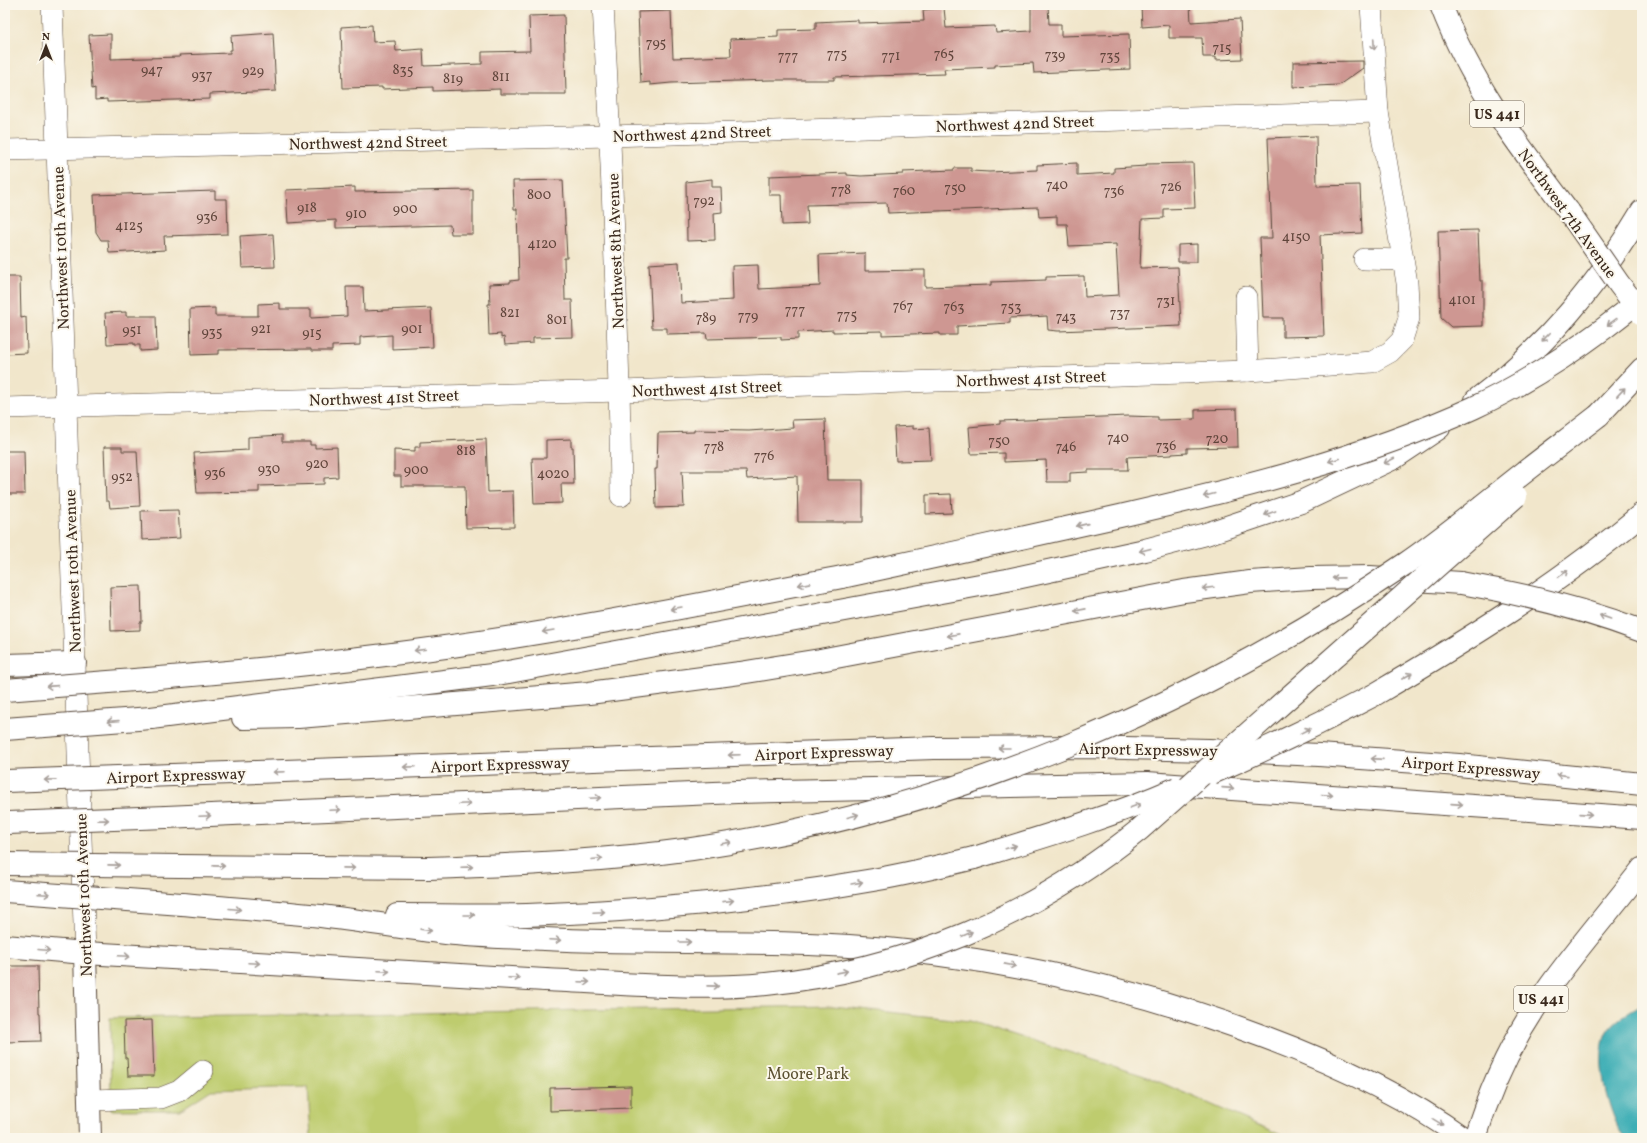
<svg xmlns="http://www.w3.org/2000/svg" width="1647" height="1143" viewBox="0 0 1647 1143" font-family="Vollkorn,serif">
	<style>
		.green { fill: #becc6e; stroke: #7c7b46 }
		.water { fill: #3daeb5; stroke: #3c6c6a }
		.building { fill: #ce9792 }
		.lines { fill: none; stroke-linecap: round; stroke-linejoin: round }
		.minor-casing { stroke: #564638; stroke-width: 22 }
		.major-casing { stroke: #564638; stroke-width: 24 }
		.highway-casing { stroke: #564638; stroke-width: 24 }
		.minor { stroke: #fff; stroke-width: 21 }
		.major { stroke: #fff; stroke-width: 22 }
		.highway { stroke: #fff; stroke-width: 22 }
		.major-bridge-casing { stroke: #564638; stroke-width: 24; stroke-linecap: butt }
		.highway-bridge-casing { stroke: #564638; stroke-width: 24; stroke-linecap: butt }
		.major-bridge { stroke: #fff; stroke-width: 22 }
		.highway-bridge { stroke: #fff; stroke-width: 22 }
		.oneway { stroke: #a79f9a }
		.labels { text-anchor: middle; stroke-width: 4; stroke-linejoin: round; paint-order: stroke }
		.number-label { font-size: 14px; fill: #60453b }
		.shield { fill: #fbf7ec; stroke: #75685c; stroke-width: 1 }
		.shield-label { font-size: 15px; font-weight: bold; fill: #3b2a1e }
		.street-label { font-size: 16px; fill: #3b2a1e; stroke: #fbf7ec }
		.park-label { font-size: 16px; fill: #5c5232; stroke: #fbf7ec }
	</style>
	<rect width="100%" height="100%" fill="#fbf7ec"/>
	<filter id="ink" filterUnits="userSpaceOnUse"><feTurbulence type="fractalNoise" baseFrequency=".025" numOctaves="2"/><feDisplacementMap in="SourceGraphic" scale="8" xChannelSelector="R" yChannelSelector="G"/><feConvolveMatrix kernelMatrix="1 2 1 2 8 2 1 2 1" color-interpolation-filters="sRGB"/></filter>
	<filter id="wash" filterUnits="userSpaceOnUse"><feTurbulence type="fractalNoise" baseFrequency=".012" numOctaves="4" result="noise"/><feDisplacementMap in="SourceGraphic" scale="16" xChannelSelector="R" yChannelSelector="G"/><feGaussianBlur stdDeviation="0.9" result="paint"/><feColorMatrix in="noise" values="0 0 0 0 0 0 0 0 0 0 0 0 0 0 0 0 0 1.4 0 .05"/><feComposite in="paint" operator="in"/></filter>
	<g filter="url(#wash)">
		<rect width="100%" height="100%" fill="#f1e6cb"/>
		<polygon class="green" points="833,1006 970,1021 1148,1077 1288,1138 311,1138 308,1087 211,1090 180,1110 111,1110 110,1018"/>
		<path class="water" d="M1642,1005V1138H1624C1609,1114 1594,1061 1606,1034C1613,1020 1629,1013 1642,1005Z"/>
		<g id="blocks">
			<g class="building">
				<polygon points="1031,5 1048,5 1049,24 1061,24 1061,36 1129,34 1130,69 1034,73 1033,63 995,65 995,67 944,69 945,74 834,77 834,80 770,80 671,83 650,85 650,82 641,83 638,12 671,11 673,58 731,56 730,39 778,37 778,30 816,29 816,22 858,20 858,23 924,21 923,10 944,8 946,28 995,26 996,33 1031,31"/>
				<polygon points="1141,5 1190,5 1191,22 1240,19 1242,59 1216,60 1216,57 1203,57 1202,38 1169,38 1169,25 1142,27"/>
				<polygon points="564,15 566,94 500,94 500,89 433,91 433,87 382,89 382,87 343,88 341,27 372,25 373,42 395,41 396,51 423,49 424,66 482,64 482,52 530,51 529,16"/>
				<polygon points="273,33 276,91 210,94 210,99 107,102 107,99 95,100 95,88 92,89 89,35 111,34 111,59 180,57 179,55 230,53 230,50 232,50 231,36"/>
				<polygon points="1363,61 1363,68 1339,85 1293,87 1293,62"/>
				<polygon points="1316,136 1317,186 1360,185 1362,233 1320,235 1324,336 1283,337 1283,318 1263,318 1260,238 1272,238 1268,138"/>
				<polygon points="1077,163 1077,175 1114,173 1114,168 1146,166 1146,164 1193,163 1195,208 1164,209 1164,218 1142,219 1140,268 1178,267 1181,326 1058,331 1048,330 1047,316 1010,318 1010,323 957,326 957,335 940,335 940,333 882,335 882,331 833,332 833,330 798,332 798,339 781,340 781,337 707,339 706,333 667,334 667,328 652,328 649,264 679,262 681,303 733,300 732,266 758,265 759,289 820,286 819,255 865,253 865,271 925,270 925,287 991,285 991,282 1046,280 1046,277 1084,276 1085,297 1119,295 1116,244 1069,246 1067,224 1057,224 1057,216 1039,217 1038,207 888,213 887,203 807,205 808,224 782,225 781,195 769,195 769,176 847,173 847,175 861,176 903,174 903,172 954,170 954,168 971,168 971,171 989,172 1037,170 1037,165"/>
				<polygon points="712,179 712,187 721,187 722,212 714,213 715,240 687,241 686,182"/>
				<polygon points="563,180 567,258 564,258 565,300 572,300 573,337 533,338 533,343 505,345 504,337 501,338 501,334 489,335 488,304 490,304 489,284 510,283 510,281 519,280 517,209 514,209 513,181"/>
				<polygon points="355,187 355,192 473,190 473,234 451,234 450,225 336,228 336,220 288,223 286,190"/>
				<polygon points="215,191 215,199 227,199 228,234 164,236 165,250 109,253 108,240 101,240 96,232 94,195"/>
				<polygon points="1478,230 1480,281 1483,281 1483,326 1451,327 1441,318 1438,231"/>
				<polygon points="273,234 275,267 242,268 240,236"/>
				<polygon points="1197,244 1197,262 1178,262 1178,245"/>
				<polygon points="5,277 20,277 21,318 26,317 27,353 5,354"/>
				<polygon points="346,287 363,287 364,311 431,308 433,347 392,349 392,335 360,337 360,345 332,346 332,351 311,351 311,349 219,350 219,354 191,355 190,309 215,308 215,316 258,316 258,304 280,303 280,309 311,309 311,318 347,316"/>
				<polygon points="126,312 126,316 156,316 157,350 140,351 140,345 134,345 134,343 107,344 105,313"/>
				<polygon points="1237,409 1238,447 1187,448 1187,453 1172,454 1172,455 1127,457 1128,470 1088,470 1088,472 1070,473 1070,482 1047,482 1046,460 1004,462 1004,453 971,454 969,427 1000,424 1000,421 1128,416 1158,417 1158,420 1195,419 1195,410"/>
				<polygon points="825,419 827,480 863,480 863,522 798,522 797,476 747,479 746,471 682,471 684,507 656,508 655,469 657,469 658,433 694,432 694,430 749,431 793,428 792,420"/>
				<polygon points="913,426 913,429 929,428 931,460 896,461 894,427"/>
				<polygon points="282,435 282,442 310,442 310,445 315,445 315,448 337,447 338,477 324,478 324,484 259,486 259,492 197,493 194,453 248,450 248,437"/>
				<polygon points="486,439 488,492 513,491 514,527 466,528 465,486 401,486 401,476 394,476 394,450 415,451 415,447 420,447 420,442"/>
				<polygon points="571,439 571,447 573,447 574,484 561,484 562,503 534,504 532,458 546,458 546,440"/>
				<polygon points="104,447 122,447 122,451 137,451 140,506 110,508 109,501 106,501"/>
				<polygon points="5,451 24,451 25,494 5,494"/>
				<polygon points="951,494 952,513 926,514 926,495"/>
				<polygon points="178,510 180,538 142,540 141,511"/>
				<polygon points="141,586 142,622 140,622 140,630 111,631 110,587"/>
				<polygon points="5,966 38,966 39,1013 40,1013 41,1041 5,1042"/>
				<polygon points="152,1020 154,1076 128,1076 127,1058 125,1058 124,1021"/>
				<polygon points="631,1086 631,1108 550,1111 550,1088"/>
			</g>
		</g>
	</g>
	<g filter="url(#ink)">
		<use href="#blocks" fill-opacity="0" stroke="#564638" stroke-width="1"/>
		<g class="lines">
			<defs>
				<g id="minor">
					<polyline points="52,5 85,953"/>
					<path d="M603,5C612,169 619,333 621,496"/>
					<polyline points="5,150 610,136 1378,112"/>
					<polyline points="1364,259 1403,260"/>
					<polyline points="1246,297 1248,371"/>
					<polyline points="5,408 620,391 1248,371 1372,362 1390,352 1402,340 1409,318 1407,283 1378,112 1371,5"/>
					<polyline points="89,1100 161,1098 179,1091 203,1071"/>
				</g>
				<g id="major">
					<path d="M1441,5C1471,84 1519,146 1569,212"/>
					<polyline points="5,665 75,663"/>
					<polyline points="5,946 85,953 90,1138"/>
					<path d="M1475,1138C1491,1085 1517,1031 1550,986C1579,946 1612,908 1642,869"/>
				</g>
				<g id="highway">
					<path d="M1476,400C1543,350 1600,283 1642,211"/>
					<polyline points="1599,415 1642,369"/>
					<path d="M147,679C246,671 346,661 445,647C578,629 710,602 842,577"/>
					<path d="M1374,695C1466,641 1560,583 1642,514"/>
					<polyline points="151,718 492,675 1007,580 1145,550 1206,534 1301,502 1394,458 1439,428"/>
					<polyline points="243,718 298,717 589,693 740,673 820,660 1184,591 1250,582 1311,578 1370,577 1461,583"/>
					<polyline points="173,775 934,748 1085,747 1209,750 1319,755 1459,765 1642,784"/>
					<polyline points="166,817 737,792 1147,783 1642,818"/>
					<polyline points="180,866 428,868"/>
					<path d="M182,904C228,908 275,911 321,916C362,921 404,928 446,933C472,936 499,937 525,938C633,945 741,939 849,946C993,955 1128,986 1262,1036C1329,1061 1405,1096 1463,1138"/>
					<path d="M397,915C440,915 484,916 527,915C643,911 759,900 873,880C907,874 941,866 974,858"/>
					<polyline points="85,953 545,980"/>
				</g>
			</defs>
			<use href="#minor" class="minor-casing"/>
			<use href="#major" class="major-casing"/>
			<use href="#highway" class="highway-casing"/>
			<use href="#minor" class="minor"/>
			<use href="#major" class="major"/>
			<use href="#highway" class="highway"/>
			<defs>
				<polyline id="major-bridge" points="1569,212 1619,284 1642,314"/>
				<g id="highway-bridge">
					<path d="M842,577C935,557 1027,537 1120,516C1239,489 1361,459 1473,408C1531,381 1594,339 1642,298"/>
					<path d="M1461,583C1524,594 1581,608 1642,631"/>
					<polyline points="5,690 147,679"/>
					<polyline points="5,729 151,718"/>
					<path d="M1212,773C1267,749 1321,723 1374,695"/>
					<polyline points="6,781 173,775"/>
					<polyline points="8,823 166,817"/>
					<path d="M974,858C1043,837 1111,817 1177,788"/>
					<polyline points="5,864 180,866"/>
					<path d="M428,868C516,865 605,861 692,849C947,812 1192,709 1405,564C1439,541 1470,515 1502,490C1534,464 1567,440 1599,415"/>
					<polyline points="5,891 182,904"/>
					<path d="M545,980C618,983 693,991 766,984C904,970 1032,917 1139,830L1516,496"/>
				</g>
			</defs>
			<use href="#major-bridge" class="major-bridge-casing"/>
			<use href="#highway-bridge" class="highway-bridge-casing"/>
			<use href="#major-bridge" class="major-bridge"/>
			<use href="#highway-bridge" class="highway-bridge"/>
		</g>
		<defs><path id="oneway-shaft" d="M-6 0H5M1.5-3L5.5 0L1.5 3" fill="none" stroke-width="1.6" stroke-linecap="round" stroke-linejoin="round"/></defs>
		<g class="oneway">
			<use href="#oneway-shaft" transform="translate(1374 44) rotate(87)"/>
			<use href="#oneway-shaft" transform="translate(1612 322) rotate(144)"/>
			<use href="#oneway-shaft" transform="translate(1546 337) rotate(134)"/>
			<use href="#oneway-shaft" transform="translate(1621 392) rotate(-47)"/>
			<use href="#oneway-shaft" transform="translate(1334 460) rotate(163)"/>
			<use href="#oneway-shaft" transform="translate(1389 461) rotate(153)"/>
			<use href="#oneway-shaft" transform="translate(1209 495) rotate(165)"/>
			<use href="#oneway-shaft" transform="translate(1270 513) rotate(160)"/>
			<use href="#oneway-shaft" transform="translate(1082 525) rotate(167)"/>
			<use href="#oneway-shaft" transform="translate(1145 550) rotate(166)"/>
			<use href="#oneway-shaft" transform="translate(1563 574) rotate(-35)"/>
			<use href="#oneway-shaft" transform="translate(1338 578) rotate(179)"/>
			<use href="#oneway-shaft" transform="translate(804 584) rotate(169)"/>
			<use href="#oneway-shaft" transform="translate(1208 588) rotate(173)"/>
			<use href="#oneway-shaft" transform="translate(676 608) rotate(170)"/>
			<use href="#oneway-shaft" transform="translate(1080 610) rotate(169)"/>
			<use href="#oneway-shaft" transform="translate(1605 617) rotate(-161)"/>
			<use href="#oneway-shaft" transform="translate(548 631) rotate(170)"/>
			<use href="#oneway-shaft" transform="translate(953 635) rotate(169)"/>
			<use href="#oneway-shaft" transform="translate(420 650) rotate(173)"/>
			<use href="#oneway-shaft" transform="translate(1407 676) rotate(-30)"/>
			<use href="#oneway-shaft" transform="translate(52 686) rotate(176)"/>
			<use href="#oneway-shaft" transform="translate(113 721) rotate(176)"/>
			<use href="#oneway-shaft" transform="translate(1305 731) rotate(-26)"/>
			<use href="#oneway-shaft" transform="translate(1004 748) rotate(180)"/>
			<use href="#oneway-shaft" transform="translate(734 755) rotate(178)"/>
			<use href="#oneway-shaft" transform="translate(1377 759) rotate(-176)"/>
			<use href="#oneway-shaft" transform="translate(409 767) rotate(178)"/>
			<use href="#oneway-shaft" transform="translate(279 772) rotate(178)"/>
			<use href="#oneway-shaft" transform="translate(1562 775) rotate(-174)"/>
			<use href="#oneway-shaft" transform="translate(50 780) rotate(178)"/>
			<use href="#oneway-shaft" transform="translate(1228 788) rotate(4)"/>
			<use href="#oneway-shaft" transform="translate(1327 795) rotate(4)"/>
			<use href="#oneway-shaft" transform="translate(595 798) rotate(-3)"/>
			<use href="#oneway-shaft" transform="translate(465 804) rotate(-3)"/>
			<use href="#oneway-shaft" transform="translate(1457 804) rotate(4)"/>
			<use href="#oneway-shaft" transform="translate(1135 806) rotate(-20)"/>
			<use href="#oneway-shaft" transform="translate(335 810) rotate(-3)"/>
			<use href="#oneway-shaft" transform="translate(1586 814) rotate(4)"/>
			<use href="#oneway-shaft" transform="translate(205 816) rotate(-3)"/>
			<use href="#oneway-shaft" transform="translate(853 816) rotate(-15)"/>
			<use href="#oneway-shaft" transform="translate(103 820) rotate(-2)"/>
			<use href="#oneway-shaft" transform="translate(726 843) rotate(-10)"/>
			<use href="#oneway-shaft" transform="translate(1011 847) rotate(-16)"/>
			<use href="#oneway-shaft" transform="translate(597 859) rotate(-5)"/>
			<use href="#oneway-shaft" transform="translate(114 865) rotate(1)"/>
			<use href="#oneway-shaft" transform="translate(219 866) rotate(1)"/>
			<use href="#oneway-shaft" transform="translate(467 867) rotate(-2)"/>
			<use href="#oneway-shaft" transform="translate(349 868) rotate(1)"/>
			<use href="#oneway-shaft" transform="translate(857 883) rotate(-10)"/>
			<use href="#oneway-shaft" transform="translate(44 894) rotate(3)"/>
			<use href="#oneway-shaft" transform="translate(728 901) rotate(-6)"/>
			<use href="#oneway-shaft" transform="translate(235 909) rotate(5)"/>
			<use href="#oneway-shaft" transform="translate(599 912) rotate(-3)"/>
			<use href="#oneway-shaft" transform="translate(469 915)"/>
			<use href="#oneway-shaft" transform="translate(426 930) rotate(8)"/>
			<use href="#oneway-shaft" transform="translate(967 934) rotate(-24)"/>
			<use href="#oneway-shaft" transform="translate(555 940) rotate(3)"/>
			<use href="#oneway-shaft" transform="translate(685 942)"/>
			<use href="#oneway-shaft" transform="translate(44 950) rotate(5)"/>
			<use href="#oneway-shaft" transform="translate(124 956) rotate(3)"/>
			<use href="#oneway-shaft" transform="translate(254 963) rotate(3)"/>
			<use href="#oneway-shaft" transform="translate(1010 965) rotate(11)"/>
			<use href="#oneway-shaft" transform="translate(384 971) rotate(3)"/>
			<use href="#oneway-shaft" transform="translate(842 972) rotate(-11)"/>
			<use href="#oneway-shaft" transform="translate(514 978) rotate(3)"/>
			<use href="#oneway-shaft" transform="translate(584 982) rotate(2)"/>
			<use href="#oneway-shaft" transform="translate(713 986) rotate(1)"/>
			<use href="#oneway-shaft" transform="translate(1438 1122) rotate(31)"/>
		</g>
	</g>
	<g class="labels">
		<g class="number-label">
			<text x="656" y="47">795</text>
			<text x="1222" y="52">715</text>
			<text x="837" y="58">775</text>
			<text x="944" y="58">765</text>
			<text x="1055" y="59">739</text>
			<text x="788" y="60">777</text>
			<text x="891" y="60">771</text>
			<text x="1110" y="60">735</text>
			<text x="152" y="74">947</text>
			<text x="403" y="74">835</text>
			<text x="253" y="75">929</text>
			<text x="202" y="79">937</text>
			<text x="501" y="81">811</text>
			<text x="453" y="83">819</text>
			<text x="1057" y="189">740</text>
			<text x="1171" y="191">726</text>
			<text x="955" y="192">750</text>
			<text x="841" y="194">778</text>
			<text x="904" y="195">760</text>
			<text x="1114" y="195">736</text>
			<text x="539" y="199">800</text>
			<text x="704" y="205">792</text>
			<text x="307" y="212">918</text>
			<text x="405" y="213">900</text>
			<text x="356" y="218">910</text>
			<text x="207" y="221">936</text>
			<text x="129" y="230">4125</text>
			<text x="1296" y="241">4150</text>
			<text x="542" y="248">4120</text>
			<text x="1462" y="304">4101</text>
			<text x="1166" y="305">731</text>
			<text x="903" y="310">767</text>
			<text x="954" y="311">763</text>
			<text x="1011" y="311">753</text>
			<text x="795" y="314">777</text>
			<text x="510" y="317">821</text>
			<text x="1120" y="317">737</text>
			<text x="847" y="319">775</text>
			<text x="748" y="320">779</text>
			<text x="1066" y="321">743</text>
			<text x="706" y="322">789</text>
			<text x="557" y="324">801</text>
			<text x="261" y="333">921</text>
			<text x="412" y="333">901</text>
			<text x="132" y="334">951</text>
			<text x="212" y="336">935</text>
			<text x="312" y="337">915</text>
			<text x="1118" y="442">740</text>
			<text x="1217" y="443">720</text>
			<text x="999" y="445">750</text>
			<text x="1166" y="450">736</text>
			<text x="714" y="451">778</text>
			<text x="1066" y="451">746</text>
			<text x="466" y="455">818</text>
			<text x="764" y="460">776</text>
			<text x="317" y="468">920</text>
			<text x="269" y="473">930</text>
			<text x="416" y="474">900</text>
			<text x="215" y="477">936</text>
			<text x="553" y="478">4020</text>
			<text x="122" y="481">952</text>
		</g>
		<g class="shield">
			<rect x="1470" y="101" width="54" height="26" rx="3"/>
			<rect x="1514" y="986" width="54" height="26" rx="3"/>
		</g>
		<g class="shield-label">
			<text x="1497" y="119">US 441</text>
			<text x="1541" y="1004">US 441</text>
		</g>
		<g class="street-label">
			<text transform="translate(1015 123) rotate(-2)" y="6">Northwest 42nd Street</text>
			<text transform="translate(692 133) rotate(-2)" y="6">Northwest 42nd Street</text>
			<text transform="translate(368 142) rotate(-1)" y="6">Northwest 42nd Street</text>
			<text transform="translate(1568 213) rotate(54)" y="6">Northwest 7th Avenue</text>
			<text transform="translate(60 248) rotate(-92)" y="6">Northwest 10th Avenue</text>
			<text transform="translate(615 251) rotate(-92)" y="6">Northwest 8th Avenue</text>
			<text transform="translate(1031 378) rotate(-2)" y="6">Northwest 41st Street</text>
			<text transform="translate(707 388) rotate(-2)" y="6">Northwest 41st Street</text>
			<text transform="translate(384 397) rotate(-2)" y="6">Northwest 41st Street</text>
			<text transform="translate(72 571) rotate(-92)" y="6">Northwest 10th Avenue</text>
			<text transform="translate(1148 749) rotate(1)" y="6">Airport Expressway</text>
			<text transform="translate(824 752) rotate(-2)" y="6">Airport Expressway</text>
			<text transform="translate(500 764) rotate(-2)" y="6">Airport Expressway</text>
			<text transform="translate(1471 767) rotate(5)" y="6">Airport Expressway</text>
			<text transform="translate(176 775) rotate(-2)" y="6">Airport Expressway</text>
			<text transform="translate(83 895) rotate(-92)" y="6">Northwest 10th Avenue</text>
		</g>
		<g class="park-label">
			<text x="808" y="1079">Moore Park</text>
		</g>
	</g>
	<rect width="1647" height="1143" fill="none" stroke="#fbf7ec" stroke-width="20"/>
	<g transform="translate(46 46)" stroke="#fbf7ec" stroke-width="3" paint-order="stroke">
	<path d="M0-3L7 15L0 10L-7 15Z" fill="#3b2a1e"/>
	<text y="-6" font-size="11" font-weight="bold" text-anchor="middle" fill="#3b2a1e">N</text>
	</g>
</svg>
